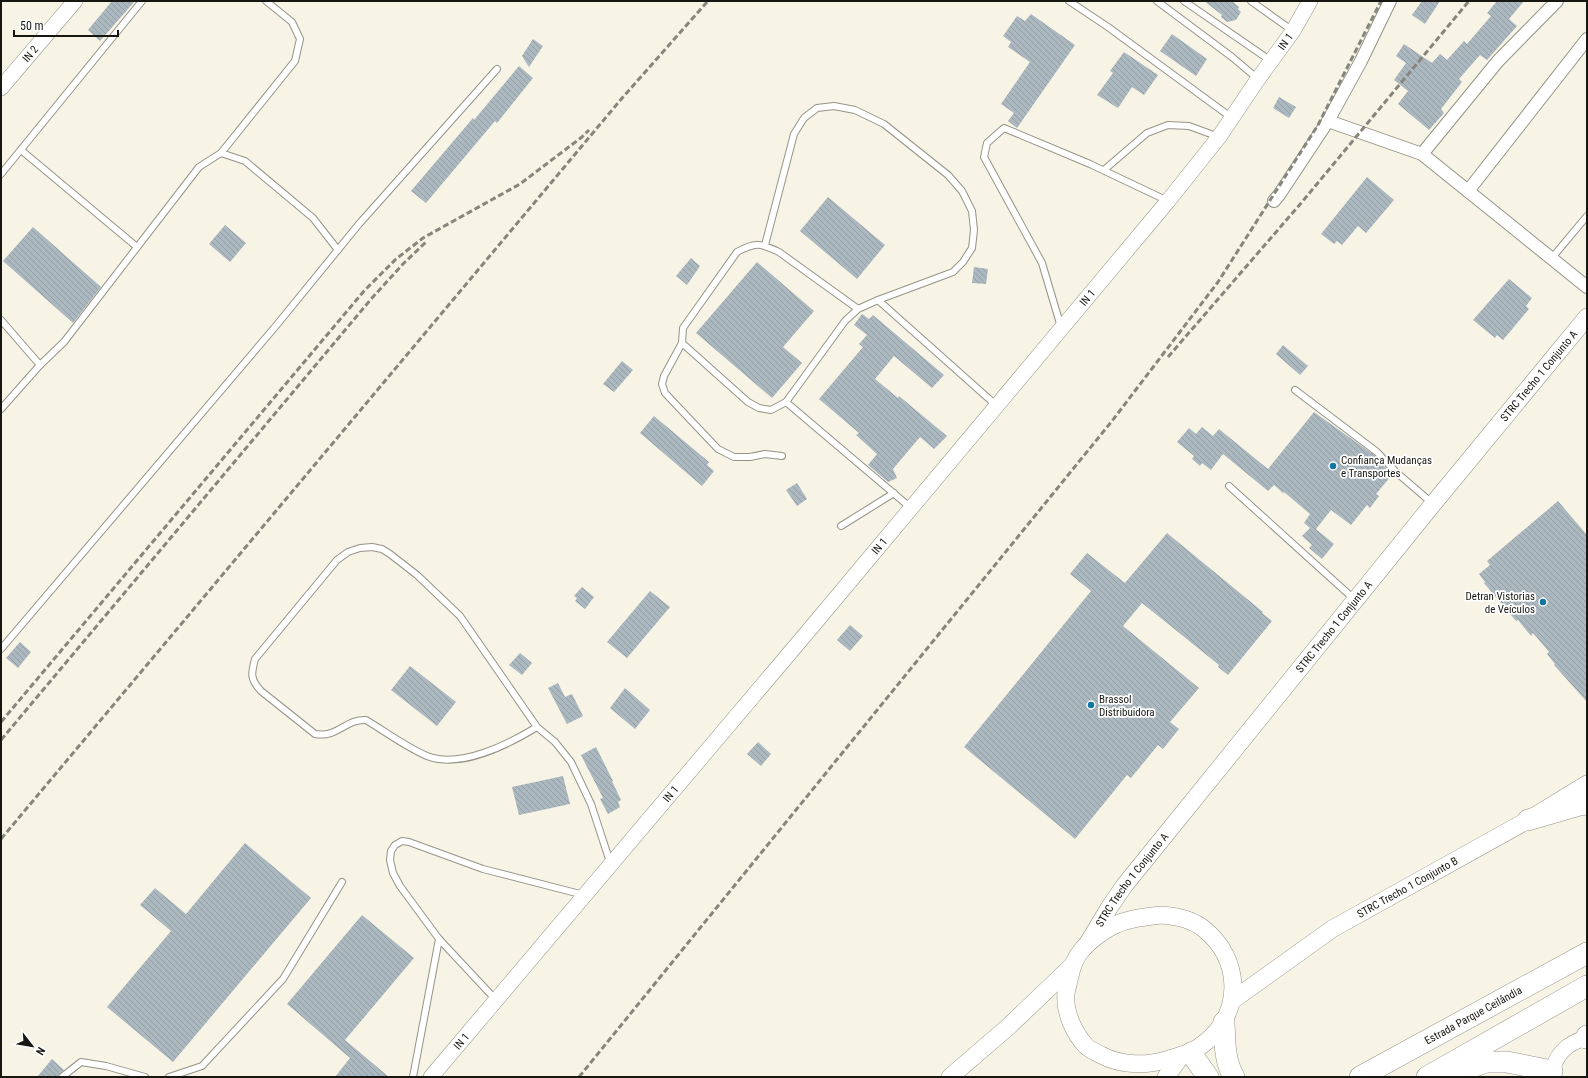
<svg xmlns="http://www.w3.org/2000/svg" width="1588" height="1078" viewBox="0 0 1588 1078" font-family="'Roboto Condensed',sans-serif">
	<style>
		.building { fill: url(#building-back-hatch) }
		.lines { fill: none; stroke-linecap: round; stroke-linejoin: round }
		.service-casing { stroke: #969387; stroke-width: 8 }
		.minor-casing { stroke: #969387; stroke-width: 14 }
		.tertiary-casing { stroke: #969387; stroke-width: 16 }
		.secondary-casing { stroke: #969387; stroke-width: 18 }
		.motorway-casing { stroke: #969387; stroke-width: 22 }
		.service { stroke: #fff; stroke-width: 6 }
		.minor { stroke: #fff; stroke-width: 12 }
		.tertiary { stroke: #fff; stroke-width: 15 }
		.secondary { stroke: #fff; stroke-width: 17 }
		.motorway { stroke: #fff; stroke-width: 21 }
		.rail { stroke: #87857c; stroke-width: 3; stroke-dasharray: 6 3; stroke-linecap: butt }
		.poi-dot { fill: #1176a2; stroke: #fff; stroke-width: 1.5 }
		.labels { text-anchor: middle; stroke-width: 3.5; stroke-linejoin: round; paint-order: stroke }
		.street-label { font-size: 11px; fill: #171611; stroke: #fff }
		.poi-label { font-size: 11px; fill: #171611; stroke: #fff; text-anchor: start }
	</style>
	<defs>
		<pattern id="building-back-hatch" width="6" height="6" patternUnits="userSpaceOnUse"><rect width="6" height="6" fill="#acb8c0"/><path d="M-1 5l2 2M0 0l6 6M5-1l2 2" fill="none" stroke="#939da4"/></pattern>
	</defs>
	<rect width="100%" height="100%" fill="#f7f4e6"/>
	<g class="building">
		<polygon points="112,1 135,1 100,41 88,30"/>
		<polygon points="1204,1 1232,1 1239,7 1238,9 1241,12 1236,20 1227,22 1221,17 1222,15"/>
		<polygon points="1422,1 1440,1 1425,24 1412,15"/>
		<polygon points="1497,1 1524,1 1509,19 1517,26 1487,60 1480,55 1459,79 1462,82 1441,109 1444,113 1429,130 1398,104 1408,91 1394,80 1406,63 1396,56 1404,44 1432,63 1440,54 1447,60 1464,41 1467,44 1491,16 1487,13"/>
		<polygon points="1031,14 1075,45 1017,128 1008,121 1014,113 1001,104 1030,62 1008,47 1011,42 1003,36 1017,16 1025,21"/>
		<polygon points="1172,34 1207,59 1196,76 1160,51"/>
		<polygon points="533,39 543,46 529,67 522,56"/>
		<polygon points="1124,52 1158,75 1144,95 1132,87 1118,108 1097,95 1113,73 1110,71"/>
		<polygon points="519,66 533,78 497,123 495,121 426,203 411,191 473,118 474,120"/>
		<polygon points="1279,97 1296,107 1289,118 1273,108"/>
		<polygon points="1367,177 1394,200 1366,233 1358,226 1342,245 1337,241 1334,244 1321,234"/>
		<polygon points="828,197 885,245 857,279 800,231"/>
		<polygon points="225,225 246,243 230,262 209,244"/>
		<polygon points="33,227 101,287 73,323 3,261"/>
		<polygon points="691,258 700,266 687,285 676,276"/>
		<polygon points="757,262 814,311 783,347 802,363 772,398 696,333"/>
		<polygon points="974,267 988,269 986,284 972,283"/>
		<polygon points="1509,279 1532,298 1526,306 1529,309 1503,340 1497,335 1495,338 1473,320"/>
		<polygon points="862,314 869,319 873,315 944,375 932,388 894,356 875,379 898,398 899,396 947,436 934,449 920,437 893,469 897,478 888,482 868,465 877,454 856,435 859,433 819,399 863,347 859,344 867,335 854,325"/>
		<polygon points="1283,345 1308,366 1300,375 1276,354"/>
		<polygon points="622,361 633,370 614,392 603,384"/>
		<polygon points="1314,412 1374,455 1392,475 1376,494 1379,496 1370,508 1367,505 1351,525 1331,510 1316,529 1334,544 1322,559 1309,548 1312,545 1302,536 1310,528 1304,523 1310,514 1284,492 1283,493 1274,485 1268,491 1223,454 1211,470 1202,463 1200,466 1192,459 1194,456 1177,442 1189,428 1196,434 1202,427 1213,436 1219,429 1268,469"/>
		<polygon points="654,416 709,462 707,465 714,471 702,486 640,433"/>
		<polygon points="797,483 807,499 797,506 786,490"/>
		<polygon points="1558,501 1587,535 1587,702 1554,665 1555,664 1547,654 1549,652 1533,633 1531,636 1518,620 1516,621 1484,583 1485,582 1479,574 1490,565 1487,561"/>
		<polygon points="1167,533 1263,612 1262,613 1272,621 1228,675 1218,667 1219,665 1142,603 1123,626 1199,688 1170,722 1179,729 1163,749 1158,745 1131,778 1127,775 1075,839 964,747 1091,591 1070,574 1087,553 1125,583"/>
		<polygon points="582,587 594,597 585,609 575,601 577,598 574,596"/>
		<polygon points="650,591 670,607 627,658 607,642"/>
		<polygon points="850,625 863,636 850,651 837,640"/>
		<polygon points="20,642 31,652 18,668 6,658"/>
		<polygon points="520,653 532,663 522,675 509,665"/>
		<polygon points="410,666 456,702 437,726 391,690"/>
		<polygon points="558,683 565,697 572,694 583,716 567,724 548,688"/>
		<polygon points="625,688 650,710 635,729 610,708"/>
		<polygon points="758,742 771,754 761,766 747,754"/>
		<polygon points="596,747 613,781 612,781 621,800 618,802 620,807 608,814 600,799 603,798 581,755"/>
		<polygon points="563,776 570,804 519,815 512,787"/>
		<polygon points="245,843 311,898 173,1062 107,1007 171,931 140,905 155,888 186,914"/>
		<polygon points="362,915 414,958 345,1040 389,1077 335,1077 350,1058 287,1004"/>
		<polygon points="52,1059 64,1070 59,1074 58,1077 37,1077"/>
	</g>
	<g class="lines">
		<defs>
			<g id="service">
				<polyline points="1069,1 1108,27 1232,118"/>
				<polyline points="1157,1 1232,57 1258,79"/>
				<polyline points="1184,1 1271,61"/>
				<polyline points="1251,1 1293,31"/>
				<polyline points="21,150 137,247"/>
				<polyline points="221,153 295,61 300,39 292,22 266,1"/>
				<polyline points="1104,170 1147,133 1168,125 1189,126 1219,137"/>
				<polyline points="1,174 142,1"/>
				<path d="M765,245L794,134L804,118L817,108L834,106L855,110L884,124L948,175L962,191L972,211L974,230L972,248L963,262L953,272L878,300L858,309L845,321L786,402L771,410L759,408L748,402L682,343L683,328L737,252C756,242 760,243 779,252L858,309"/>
				<polyline points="1551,259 1587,216"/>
				<polyline points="878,300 997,406"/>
				<polyline points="1,320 40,365"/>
				<polyline points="1061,327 1042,263 984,157 987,143 1004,128 1090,164 1168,201"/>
				<polyline points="682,343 664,376 662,384 665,393 718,449 734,457 750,457 765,454 782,456"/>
				<polyline points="1295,390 1377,452 1396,472 1432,503"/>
				<polyline points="786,402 911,508"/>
				<polyline points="1,409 40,365 64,342 199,167 221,153 245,161 313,218 338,250"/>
				<polyline points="1229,486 1354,599"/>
				<polyline points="841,526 894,493"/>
				<polyline points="1,649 275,327 359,224 497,69"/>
				<path d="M537,727C509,744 460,769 427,756C406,747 386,732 366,720C345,719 338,738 315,734L261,691C250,679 251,674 255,659L337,560L348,552L360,548L372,547L382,549L390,554L417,575L460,616L537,727L555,742L571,762L591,804L610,862"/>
				<polyline points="496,1000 439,939 400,886 393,873 390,860 391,851 395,845 402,841 409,842 483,869 584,895"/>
				<polyline points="62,1077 81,1062 106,1066 145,1077"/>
				<polyline points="169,1077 202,1066 283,979 342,882"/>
				<polyline points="413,1077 439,939"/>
			</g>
			<g id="minor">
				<polyline points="1328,121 1422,154 1587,287"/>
				<polyline points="1422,154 1498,61 1557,1"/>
				<polyline points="1468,191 1587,39"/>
				<polyline points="1274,201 1279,195 1328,121 1361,61 1390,1"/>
			</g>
			<g id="tertiary">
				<path id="s1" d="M1,88L75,1"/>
				<path id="s2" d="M431,1077L810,629L1168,201L1219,137L1258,79L1293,31L1310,1"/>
				<path d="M1552,1077C1553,1056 1567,1042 1587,1038"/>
			</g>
			<g id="secondary">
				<path d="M1161,915C1176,916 1192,919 1204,929C1241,959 1243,1010 1207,1041C1196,1051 1183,1055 1169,1059C1147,1066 1122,1066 1101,1055C1096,1052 1090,1050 1086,1046C1074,1033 1064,1012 1066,993C1067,988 1069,981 1070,976C1072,967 1075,958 1081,951C1088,942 1099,934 1109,928C1124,919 1144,917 1161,915Z"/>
				<path id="s3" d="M1088,943L1109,908L1124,886L1433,504L1587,317"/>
				<path id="s4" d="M1233,1000L1332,929L1528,820L1587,784"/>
				<polyline points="950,1077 1008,1027 1073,965"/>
				<polyline points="1166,1077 1182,1055"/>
			</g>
			<g id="motorway">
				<polyline points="1528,820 1583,804 1587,805"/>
				<path d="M1224,1022C1225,1041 1224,1060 1234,1077"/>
				<polyline points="1586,1038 1587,1036"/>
				<polyline points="1191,1053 1208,1077"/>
				<polyline points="1450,1075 1486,1062 1507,1062 1552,1071"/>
				<path id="s5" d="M1360,1077L1587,953"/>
				<polyline points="1427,1077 1587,986"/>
			</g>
		</defs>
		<use href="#service" class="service-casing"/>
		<use href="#minor" class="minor-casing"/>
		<use href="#tertiary" class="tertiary-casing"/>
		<use href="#secondary" class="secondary-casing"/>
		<use href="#motorway" class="motorway-casing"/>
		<use href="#service" class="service"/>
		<use href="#minor" class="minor"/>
		<use href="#tertiary" class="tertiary"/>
		<use href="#secondary" class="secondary"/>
		<use href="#motorway" class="motorway"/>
		<g class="rail">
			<polyline points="1168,357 1302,202 1469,1"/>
			<polyline points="1,722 364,291 396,259 423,238 520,184 582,137 589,130"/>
			<polyline points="1,740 372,298 403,264 427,241"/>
			<polyline points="1,839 623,97 708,1"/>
			<polyline points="579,1077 1112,421 1218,282 1318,125 1381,1"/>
		</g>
	</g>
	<g class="poi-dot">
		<circle cx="1333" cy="466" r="4"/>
		<circle cx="1543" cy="602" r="4"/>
		<circle cx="1091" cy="705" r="4"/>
	</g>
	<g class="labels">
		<g class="street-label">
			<text dy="4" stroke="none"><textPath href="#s2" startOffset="1343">IN 1</textPath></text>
			<text dy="4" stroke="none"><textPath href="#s1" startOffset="45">IN 2</textPath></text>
			<text dy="4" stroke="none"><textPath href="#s2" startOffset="1019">IN 1</textPath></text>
			<text dy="4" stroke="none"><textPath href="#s3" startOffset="725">STRC Trecho 1 Conjunto A</textPath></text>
			<text dy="4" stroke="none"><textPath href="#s2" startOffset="695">IN 1</textPath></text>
			<text dy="4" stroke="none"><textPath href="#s3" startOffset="401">STRC Trecho 1 Conjunto A</textPath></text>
			<text dy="4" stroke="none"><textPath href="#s2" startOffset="371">IN 1</textPath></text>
			<text dy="4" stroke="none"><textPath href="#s3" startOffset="77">STRC Trecho 1 Conjunto A</textPath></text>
			<text dy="4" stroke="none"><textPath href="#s4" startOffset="208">STRC Trecho 1 Conjunto B</textPath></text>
			<text dy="4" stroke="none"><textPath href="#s5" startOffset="129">Estrada Parque Ceilândia</textPath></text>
			<text dy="4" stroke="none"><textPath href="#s2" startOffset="47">IN 1</textPath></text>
		</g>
		<g class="poi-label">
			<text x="1341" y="464">Confiança Mudanças<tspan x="1341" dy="13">e Transportes</tspan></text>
			<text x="1535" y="600" text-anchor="end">Detran Vistorias<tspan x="1535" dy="13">de Veículos</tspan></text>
			<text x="1099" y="703">Brassol<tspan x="1099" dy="13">Distribuidora</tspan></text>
		</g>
	</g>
	<rect width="1588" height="1078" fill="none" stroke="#171611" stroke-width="4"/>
	<g transform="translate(32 1046) rotate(121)" stroke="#ffffff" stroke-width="3" paint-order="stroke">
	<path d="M0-3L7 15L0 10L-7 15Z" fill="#171611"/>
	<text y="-6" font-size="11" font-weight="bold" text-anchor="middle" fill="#171611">N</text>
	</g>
	<path d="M14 30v6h104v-6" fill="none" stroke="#171611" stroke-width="2"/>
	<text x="20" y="30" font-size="12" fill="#171611" stroke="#ffffff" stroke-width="3" paint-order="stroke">50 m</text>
</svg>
